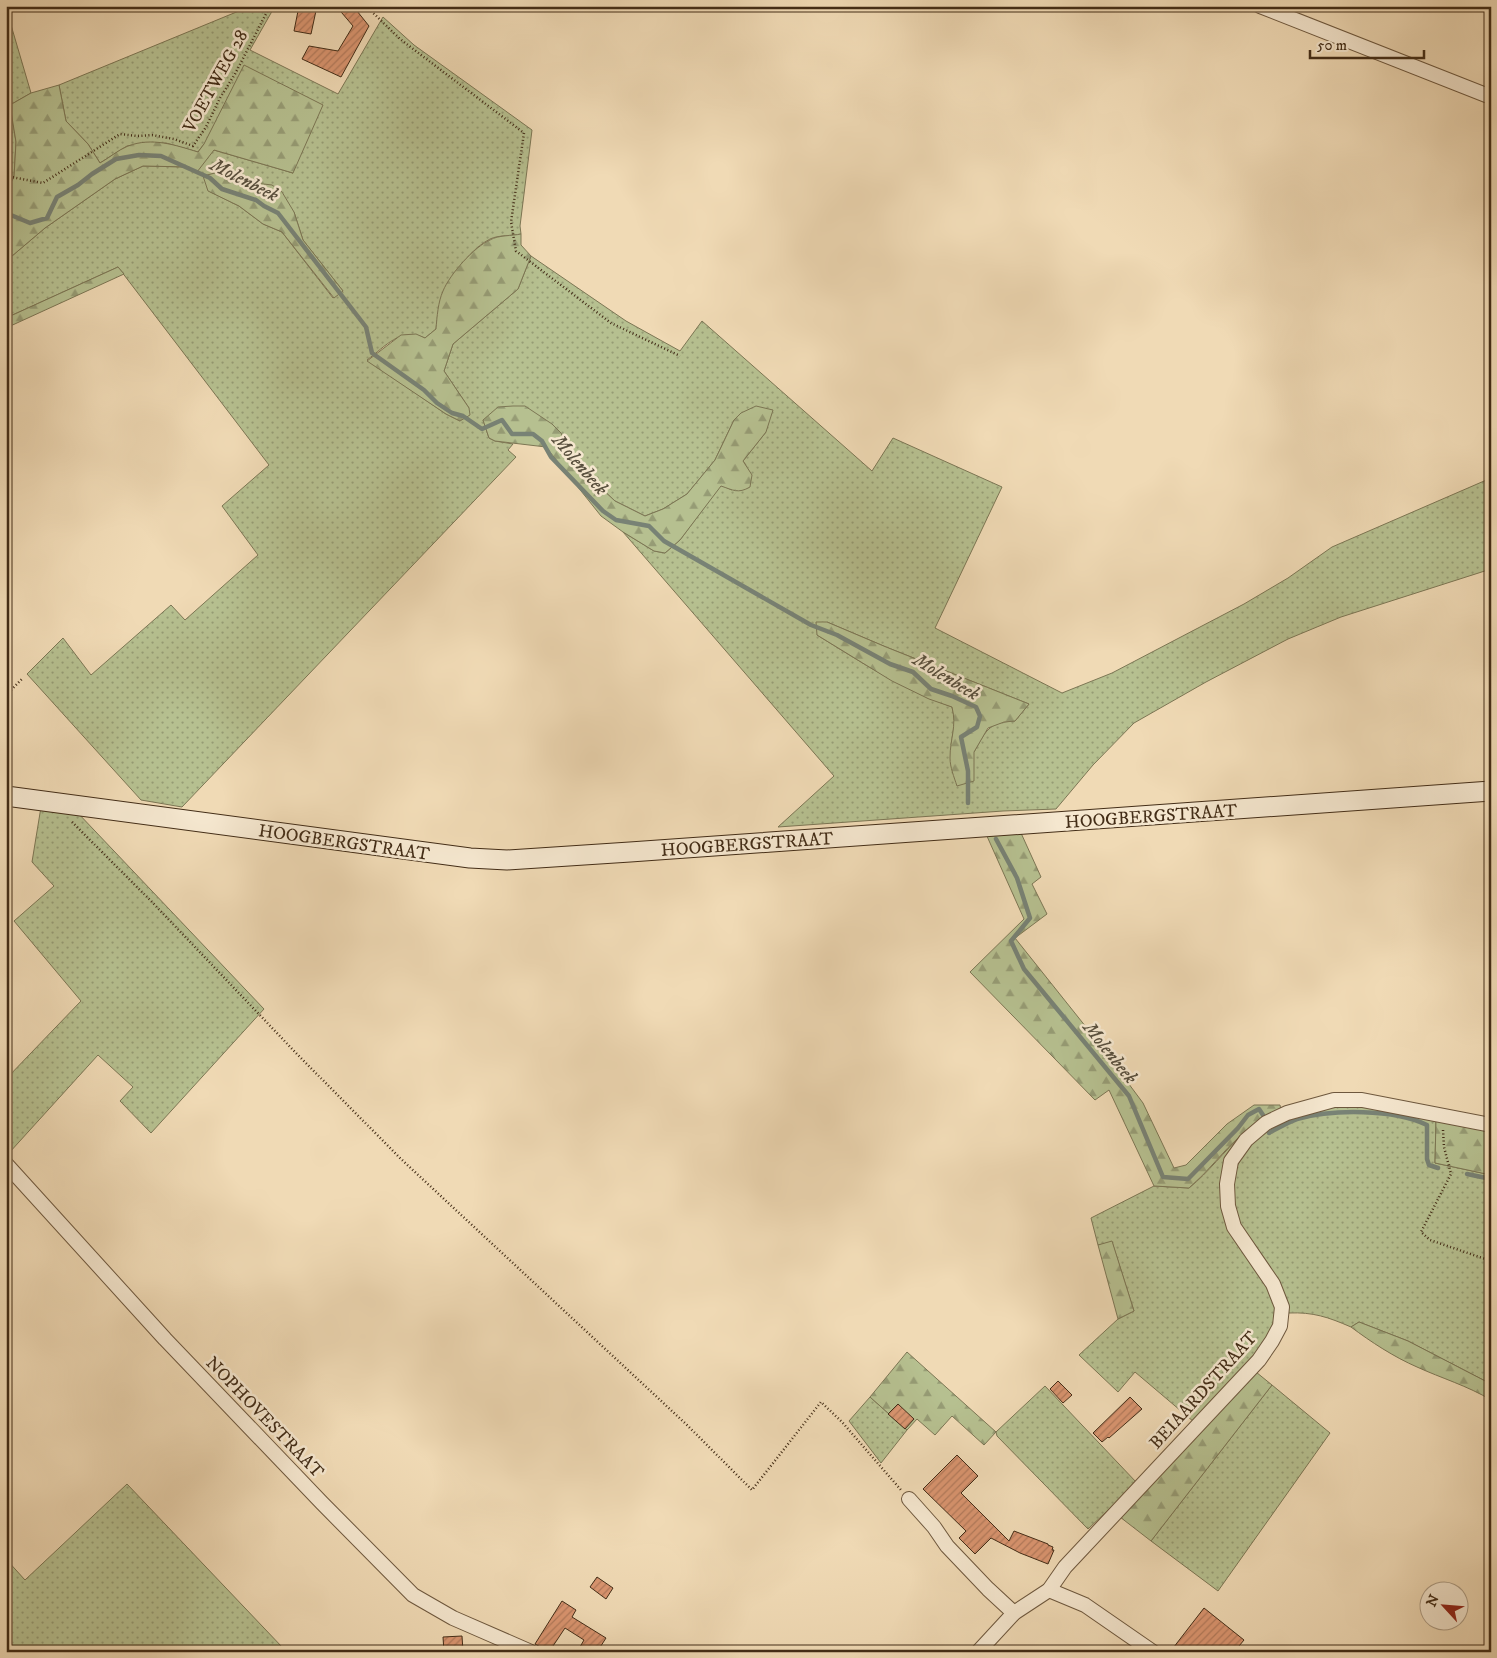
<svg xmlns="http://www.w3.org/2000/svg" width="1497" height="1658" viewBox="0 0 1497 1658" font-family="'IM FELL DW Pica',serif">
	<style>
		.grass { fill: url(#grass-dots); stroke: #7c7654; fill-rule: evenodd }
		.forest { fill: url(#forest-firs); stroke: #7c7654 }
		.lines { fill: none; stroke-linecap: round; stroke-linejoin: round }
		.stream { stroke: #788275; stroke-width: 4.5 }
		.building { fill: url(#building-hatch); stroke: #432d17 }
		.street-casing { stroke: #6e583e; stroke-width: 16 }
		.secondary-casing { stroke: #432d17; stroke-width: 21 }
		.path { stroke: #432d17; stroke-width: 2.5; stroke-dasharray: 1 2.5; stroke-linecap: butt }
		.street { stroke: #f5e7cf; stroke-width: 14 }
		.secondary { stroke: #f5e7cf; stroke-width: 19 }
		.labels { text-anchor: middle; stroke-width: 5; stroke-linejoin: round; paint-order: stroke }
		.street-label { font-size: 18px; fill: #432d17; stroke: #f5e7cf }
		.water-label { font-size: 19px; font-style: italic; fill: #59503e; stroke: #f5e7cf }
	</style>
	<defs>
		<pattern id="grass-dots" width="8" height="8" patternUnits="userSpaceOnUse" patternTransform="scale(1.25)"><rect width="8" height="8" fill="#b6c090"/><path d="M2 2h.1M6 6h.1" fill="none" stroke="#969c75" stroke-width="1.8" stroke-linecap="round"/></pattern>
		<pattern id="forest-firs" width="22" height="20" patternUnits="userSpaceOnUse" patternTransform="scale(1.25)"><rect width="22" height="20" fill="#b6c090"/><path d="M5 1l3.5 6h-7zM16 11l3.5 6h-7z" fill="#969c75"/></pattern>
		<pattern id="building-hatch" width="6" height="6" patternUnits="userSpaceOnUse" patternTransform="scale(1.25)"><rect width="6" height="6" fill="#da9570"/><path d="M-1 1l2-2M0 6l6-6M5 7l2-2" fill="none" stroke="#b27a5b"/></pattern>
	</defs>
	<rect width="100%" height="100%" fill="#f0dab5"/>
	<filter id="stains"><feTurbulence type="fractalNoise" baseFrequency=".004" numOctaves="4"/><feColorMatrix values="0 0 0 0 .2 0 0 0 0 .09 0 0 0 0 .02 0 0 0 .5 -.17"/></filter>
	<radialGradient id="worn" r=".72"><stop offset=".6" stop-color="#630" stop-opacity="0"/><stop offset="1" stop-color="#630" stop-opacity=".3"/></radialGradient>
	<g class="grass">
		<path d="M251,6H275L250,50L338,94L383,17L414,45L532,130L520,226L521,234C512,236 498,235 490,239C461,254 438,298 436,329L425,338C400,327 386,346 367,360L446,414L460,421L469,408L444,371L453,344L518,289L531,256L626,321L680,351L702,321L872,471L893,438L1002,487L935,628L1062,693L1112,673L1244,604L1288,578L1332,547L1491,478V569L1341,617L1288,639L1206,682L1134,723L1093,765L1056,809L1003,811L778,827L834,776L623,532L654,551L665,553L680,540L721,485L732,490L746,465L743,461L766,432L734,420L715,460L687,494L663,509L645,516L615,501L602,489L570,453L561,433L483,420L489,438L495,441L513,444L508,450L516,457L182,807L141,800L27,674L63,638L91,675L171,605L185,620L258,555L222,506L269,465L118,267L6,318V257L12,256L45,228L115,179L143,166L189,167L214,150L293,173L204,144L198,152L166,143L127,146L100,163L88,144L66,121L59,85ZM215,173L230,180L244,181L294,212L303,240L343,291L333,298L282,232L263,224L239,206L209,191ZM827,622L886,647L1029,704L1015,721C988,722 986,731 974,752L951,745L955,720L952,707C903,690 861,662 817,635Z"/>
		<polygon points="6,8 31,93 10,105 16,142 14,177 6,192"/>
		<polygon points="41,807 76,811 264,1009 151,1133 120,1101 133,1087 98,1055 9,1153 6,1150 6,1079 81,1001 14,921 54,886 32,862"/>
		<path d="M1358,1105L1436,1119L1435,1163L1491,1175V1384L1408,1341L1359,1322L1351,1327C1328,1317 1313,1312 1289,1313L1285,1300C1273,1280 1261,1261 1249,1241C1245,1234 1238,1226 1236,1218C1221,1165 1255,1124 1306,1112C1323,1107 1341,1106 1358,1105Z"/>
		<path d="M1243,1134L1222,1183L1276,1305L1275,1324L1264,1345L1194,1422L1135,1372L1118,1392L1079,1355L1118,1319L1134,1311L1112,1242L1098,1245L1091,1218L1154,1186L1189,1188C1209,1172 1224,1151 1243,1134Z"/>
		<polygon points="1272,1385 1330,1433 1218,1591 1151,1541"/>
		<polygon points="1045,1386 1137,1483 1088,1529 997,1436 996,1432"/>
		<polygon points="870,1397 907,1430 881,1463 849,1421"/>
		<polygon points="127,1484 283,1648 279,1652 21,1652 6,1641 6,1559 25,1580"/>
	</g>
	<g class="forest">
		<path d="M244,65L323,105L293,173L214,150L197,172L189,167L143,166L115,179L45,228L12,256L6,257V192L14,177L16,142L10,105L31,93L59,85L66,121L88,144L100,163C109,158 118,150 128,146C152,137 175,145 198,152L204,144Z"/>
		<polygon points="215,173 230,180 272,185 282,192 294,212 303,240 343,291 334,298 282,232 263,224 239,206 208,191 203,176"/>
		<path d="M521,234V245L531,256L518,289L453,344L444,371L469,408L470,415L460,421L446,414L367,361L401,335L416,334L425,338L436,329C437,317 438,302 443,291C450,274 474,247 490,240C498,235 512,236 521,234Z"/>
		<polygon points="118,267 124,274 6,328 6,318"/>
		<path d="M513,406H525L552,424L561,433L570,453L602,489L615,501L645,516L663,509L687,494L715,460L734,420L741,413L756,406L773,410L766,432L743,461L752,475L750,487C738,494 733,490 721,486L680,540L665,553L654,551L623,532L601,516L546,447L495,441L489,438L483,420L498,407Z"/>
		<path d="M816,622H827L886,647L1029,704L1015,721L1004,722L988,728L974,752V781L957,786C954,777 950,767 950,758C950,738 957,727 952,707L929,699L892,681L817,635Z"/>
		<path d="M1021,833L1041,877L1032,884L1047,914L1015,938L1094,1037L1143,1103L1174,1168L1186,1165L1227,1124L1254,1105H1280L1281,1110C1268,1118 1253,1125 1241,1135C1222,1152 1208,1172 1189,1188L1154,1186L1109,1090L1095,1100L970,972L1024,919L986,834Z"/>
		<polygon points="1436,1119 1491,1129 1491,1175 1435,1163"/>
		<polygon points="1112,1241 1134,1311 1118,1319 1098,1245"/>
		<path d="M1359,1322L1408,1341L1491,1384V1400C1468,1386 1441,1378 1417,1367C1394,1357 1371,1342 1351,1327Z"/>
		<polygon points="907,1352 996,1432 984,1445 952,1416 935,1435 917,1419 907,1430 870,1397"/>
		<polygon points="1256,1372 1272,1385 1151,1541 1120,1517"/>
	</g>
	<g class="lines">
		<g class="stream">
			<polyline points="6,213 30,223 47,218 57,197 78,185 92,174 116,159 139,155 161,156 210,178 222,189 256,200 264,206 278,213 366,327 372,353 424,390 437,403 452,413 463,416 482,429 502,420 512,434 533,434 542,441 551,457 603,511 616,520 649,526 664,541 811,625 837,635 890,664 913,672 931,689 952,696 976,707 980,716 977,727 961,737 968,771 968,803"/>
			<polyline points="996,839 1017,878 1030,918 1011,941 1024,969 1129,1096 1163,1177 1188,1179 1238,1128 1248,1115 1259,1109 1263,1115"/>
			<path d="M1269,1133C1278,1128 1288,1122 1297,1119C1333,1109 1394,1109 1427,1125V1159L1429,1165L1438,1168"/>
			<polyline points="1467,1174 1491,1179"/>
		</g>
	</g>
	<g class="building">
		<polygon points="299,6 317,6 311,34 294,31"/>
		<polygon points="336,6 353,6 369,26 341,77 302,59 309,46 338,51 353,26"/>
		<polygon points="1058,1381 1072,1395 1063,1403 1050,1389"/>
		<polygon points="1130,1397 1142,1409 1109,1438 1108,1437 1102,1442 1093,1433"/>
		<polygon points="898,1404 914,1419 905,1429 888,1414"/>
		<polygon points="957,1455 978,1476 961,1493 1009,1541 1014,1531 1048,1544 1048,1545 1053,1547 1052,1550 1054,1550 1048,1564 1020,1553 991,1538 975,1554 959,1538 966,1531 923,1489"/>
		<polygon points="597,1577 613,1588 606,1599 590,1587"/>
		<polygon points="562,1601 576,1610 572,1617 606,1638 597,1652 577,1652 584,1640 565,1628 549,1652 535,1644"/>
		<polygon points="1204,1608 1244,1640 1234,1652 1170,1652"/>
		<polygon points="462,1636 463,1652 444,1652 443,1637"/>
	</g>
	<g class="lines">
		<defs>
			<g id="street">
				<polyline points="1260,6 1491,97"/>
				<polyline points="6,1164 165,1339 322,1503 413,1595 453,1618 531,1652"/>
				<polyline points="909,1499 934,1527 947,1546 988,1589 1014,1613"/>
				<polyline points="1049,1590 1085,1605 1153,1652"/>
				<polyline points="978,1652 1014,1613 1049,1590 1065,1567 1259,1360 1272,1341 1280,1326 1282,1307 1273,1284 1234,1227 1228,1206 1227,1184 1231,1161 1246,1140 1266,1123 1287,1113 1334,1100 1362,1100 1491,1125"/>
			</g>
			<polyline id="secondary" points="6,796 470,858 507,860 630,852 1491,791"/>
		</defs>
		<use href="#street" class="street-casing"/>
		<use href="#secondary" class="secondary-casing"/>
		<g class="path">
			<polyline points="366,6 400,39 524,133 511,222 516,251 611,323 680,356"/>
			<polyline points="6,176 43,183 120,134 137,136 152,135 174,139 193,146 206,127 220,98 235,74 270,6"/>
			<polyline points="6,695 22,679"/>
			<polyline points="72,822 151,901 296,1053 401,1159 687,1425 752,1490 821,1402 842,1422 901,1490"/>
			<polyline points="1443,1130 1444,1147 1451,1174 1421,1232 1430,1240 1491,1261"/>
		</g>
		<use href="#street" class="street"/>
		<use href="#secondary" class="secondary"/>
	</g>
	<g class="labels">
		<g class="street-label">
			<text transform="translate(215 81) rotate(-61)" y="6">VOETWEG 28</text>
			<text transform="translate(1151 816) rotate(-4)" y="6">HOOGBERGSTRAAT</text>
			<text transform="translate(344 842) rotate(8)" y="6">HOOGBERGSTRAAT</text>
			<text transform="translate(747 844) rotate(-4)" y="6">HOOGBERGSTRAAT</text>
			<text transform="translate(1203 1390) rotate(-48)" y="6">BEIAARDSTRAAT</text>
			<text transform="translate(265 1417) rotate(46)" y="6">NOPHOVESTRAAT</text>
		</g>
		<g class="water-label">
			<text transform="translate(245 179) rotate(27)" y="7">Molenbeek</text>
			<text transform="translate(581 464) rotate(49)" y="7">Molenbeek</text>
			<text transform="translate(947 676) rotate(31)" y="7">Molenbeek</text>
			<text transform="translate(1111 1052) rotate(51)" y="7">Molenbeek</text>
		</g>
	</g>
	<rect width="1497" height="1658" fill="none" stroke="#f0dab5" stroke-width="25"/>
	<rect x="8" y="8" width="1482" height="1643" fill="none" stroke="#432d17" stroke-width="2.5"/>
	<rect x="12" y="12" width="1472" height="1633" fill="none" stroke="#432d17"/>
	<g transform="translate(1444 1606) rotate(296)"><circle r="24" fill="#f5e7cf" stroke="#ae9d85"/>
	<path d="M0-4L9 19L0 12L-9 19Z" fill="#8f2418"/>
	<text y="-8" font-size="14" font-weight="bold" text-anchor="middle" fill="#432d17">N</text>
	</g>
	<path d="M1310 50v8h114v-8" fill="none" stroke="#432d17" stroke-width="2.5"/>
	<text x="1317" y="50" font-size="15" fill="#432d17" stroke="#f5e7cf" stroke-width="4" paint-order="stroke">50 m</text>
	<rect width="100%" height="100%" filter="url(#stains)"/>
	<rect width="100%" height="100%" fill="url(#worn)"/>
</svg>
